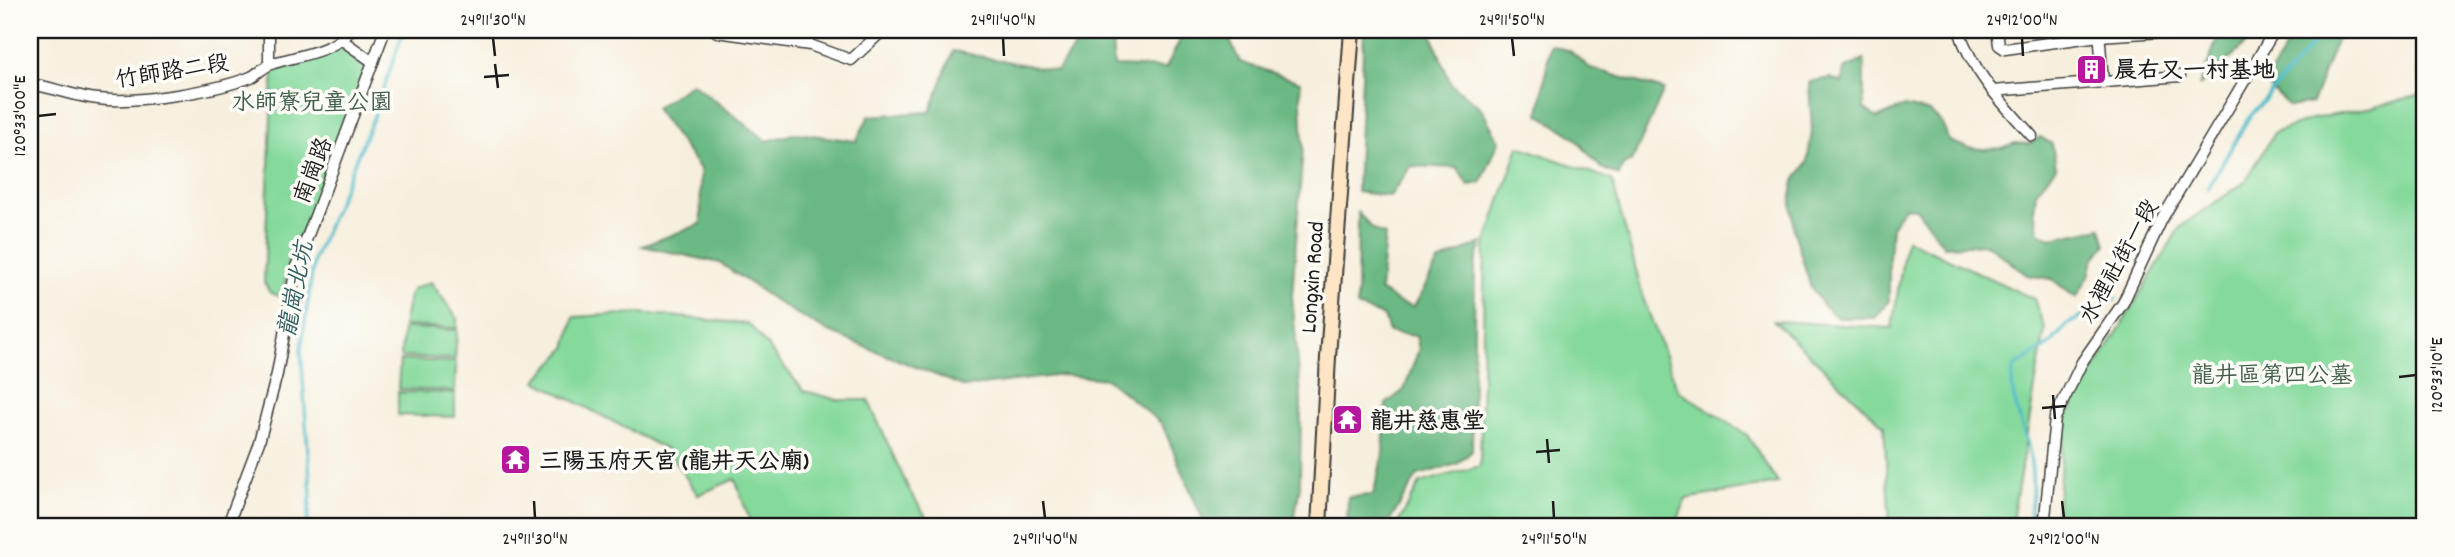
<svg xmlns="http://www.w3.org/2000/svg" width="2455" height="557" viewBox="0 0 2455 557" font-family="Dekko,'LXGW WenKai TC',sans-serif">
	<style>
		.green { fill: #84d99b; stroke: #507a5c; stroke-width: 2 }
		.forest { fill: #6bb983; stroke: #446a50; stroke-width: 2 }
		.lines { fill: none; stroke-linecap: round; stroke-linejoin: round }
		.stream { stroke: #4ebbc9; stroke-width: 3.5 }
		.street-casing { stroke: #3d3c39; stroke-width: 13 }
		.secondary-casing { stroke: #3d3c39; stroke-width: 18 }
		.street { stroke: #fff; stroke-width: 10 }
		.secondary { stroke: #fde5c5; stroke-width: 14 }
		.ticks { fill: none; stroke: #1c1c1c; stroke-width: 2.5 }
		.labels { text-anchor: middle; stroke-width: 7; stroke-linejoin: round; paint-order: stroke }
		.poi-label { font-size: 23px; font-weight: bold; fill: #1c1c1c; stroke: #fdfcf7; text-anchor: start }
		.street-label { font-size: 23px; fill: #1c1c1c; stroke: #fdfcf7 }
		.park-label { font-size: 23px; fill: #405e48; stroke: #fdfcf7 }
		.water-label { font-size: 24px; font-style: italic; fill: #305c61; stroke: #fdfcf7 }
		.neatline { fill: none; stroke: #1c1c1c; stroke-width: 2.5 }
		.ticks-label { font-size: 18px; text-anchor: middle; fill: #1c1c1c }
	</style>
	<rect width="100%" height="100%" fill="#fdfcf7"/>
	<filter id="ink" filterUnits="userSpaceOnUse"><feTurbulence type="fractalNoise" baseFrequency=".0143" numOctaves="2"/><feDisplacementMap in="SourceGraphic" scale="14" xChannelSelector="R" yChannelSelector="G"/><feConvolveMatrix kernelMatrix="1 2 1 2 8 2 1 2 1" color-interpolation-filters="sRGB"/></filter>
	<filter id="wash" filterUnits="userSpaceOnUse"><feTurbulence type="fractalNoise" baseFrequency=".00686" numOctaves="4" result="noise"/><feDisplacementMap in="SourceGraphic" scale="28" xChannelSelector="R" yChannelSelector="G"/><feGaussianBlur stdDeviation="1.57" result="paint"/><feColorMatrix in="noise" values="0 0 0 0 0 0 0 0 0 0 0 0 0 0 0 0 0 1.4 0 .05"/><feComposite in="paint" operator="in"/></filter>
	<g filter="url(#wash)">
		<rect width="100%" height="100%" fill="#f7efde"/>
		<g class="green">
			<polygon points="340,47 366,68 311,213 289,258 283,297 270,293 264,282 273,71 330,53"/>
			<polygon points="2425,93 2425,527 2056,527 2064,421 2180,227 2246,181 2274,133 2312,119 2372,108"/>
			<polygon points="1519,146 1612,180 1644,300 1678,390 1747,435 1778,483 1686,499 1675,527 1396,527 1420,483 1480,466 1485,245"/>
			<polygon points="1906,239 2034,299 2045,329 2011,527 1890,527 1884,426 1774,321 1892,328"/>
			<polygon points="431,282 457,318 457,328 403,326 409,296 413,289"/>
			<polygon points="640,313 749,324 804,391 839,400 868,400 909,490 933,527 752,527 735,479 698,495 667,450 536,381 566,348 574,317"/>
			<polygon points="403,328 457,330 455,359 401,357"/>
			<polygon points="400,360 456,362 455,391 398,389"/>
			<polygon points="398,392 455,393 455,417 398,415"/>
		</g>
		<g class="forest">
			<polygon points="1185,30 1225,30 1240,62 1300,82 1303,147 1292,296 1301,398 1300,486 1293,527 1206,527 1162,424 1107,379 1062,375 965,387 829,332 783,306 720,263 642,246 701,224 700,169 655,108 692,83 767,141 797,133 856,141 869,116 930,112 953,51 1057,71 1081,38 1112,41 1114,66 1166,68"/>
			<polygon points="1364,30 1430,30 1451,84 1481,108 1499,141 1481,183 1468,185 1457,168 1411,166 1390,196 1357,192"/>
			<polygon points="2221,30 2259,30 2257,34 2199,86"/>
			<polygon points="2290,30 2358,30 2356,35 2337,38 2312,103 2290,107 2265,83 2286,47"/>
			<polygon points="1550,45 1570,51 1590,68 1664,90 1632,161 1623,165 1619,176 1601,168 1574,137 1539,114"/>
			<polygon points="1864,60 1864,108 1877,118 1905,106 1930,112 1942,123 1949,141 1968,148 1985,149 2002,148 2015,143 2029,144 2040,137 2052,144 2056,167 2036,192 2034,211 2039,233 2051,238 2101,228 2106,245 2093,260 2089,276 2076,298 2052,279 2027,275 1987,244 1944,246 1916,208 1904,207 1892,227 1889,255 1889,301 1875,318 1838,318 1824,306 1810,285 1794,231 1791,196 1794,182 1807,163 1812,132 1809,82 1830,78 1842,83 1844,69"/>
			<polygon points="1358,213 1373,229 1385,235 1380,290 1400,303 1414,307 1438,262 1482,243 1475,265 1472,451 1457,464 1418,475 1386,527 1347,527 1348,497 1373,495 1383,455 1386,404 1404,390 1419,349 1416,336 1389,332 1384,316 1357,307"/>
		</g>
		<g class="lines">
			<g class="stream">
				<polyline points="2208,188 2248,119 2318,38 2321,30"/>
				<polyline points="307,527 311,494 301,350 314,259 374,116 404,30"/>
				<path d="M2027,527C2034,501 2034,473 2028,446C2022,421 2007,393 2014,367L2051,343L2068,324L2115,299"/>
			</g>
		</g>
	</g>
	<g filter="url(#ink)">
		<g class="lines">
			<defs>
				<g id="street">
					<polyline points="717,30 717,32 810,45 851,60 879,34"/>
					<path d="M1959,30C1972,72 2003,104 2032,136"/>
					<polyline points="1997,30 1999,45 2005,49 2099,36 2192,30"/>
					<polyline points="2099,30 2103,83"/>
					<polyline points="342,40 373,62"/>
					<polyline points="269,64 269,30"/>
					<path d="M30,84C53,87 75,97 98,99C136,104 216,91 251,77C259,73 265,65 274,63C300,55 333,52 351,30"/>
					<polyline points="1992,91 2180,76"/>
					<polyline points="227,527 259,442 277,374 296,267 385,30"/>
					<polyline points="2044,527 2055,418 2082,362 2123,303 2162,219 2270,38 2273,30"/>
				</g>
				<polyline id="secondary" points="1319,527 1328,357 1352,30"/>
			</defs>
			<use href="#street" class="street-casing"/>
			<use href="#secondary" class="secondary-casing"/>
			<use href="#street" class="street"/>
			<use href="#secondary" class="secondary"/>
		</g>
	</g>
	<path class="ticks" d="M493,38L495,56M1003,38L1004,56M1512,38L1514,56M2022,38L2023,56M495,64L498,88M484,77L509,75M38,116L56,114M2399,377L2416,375M2053,395L2055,419M2042,408L2066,406M1547,439L1549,463M1536,452L1560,450M534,501L535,518M1043,501L1045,518M1553,501L1554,518M2062,501L2064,518"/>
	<defs>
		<symbol id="building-square" viewBox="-11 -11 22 22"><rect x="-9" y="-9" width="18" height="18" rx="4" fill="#b5179e" stroke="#fdfcf7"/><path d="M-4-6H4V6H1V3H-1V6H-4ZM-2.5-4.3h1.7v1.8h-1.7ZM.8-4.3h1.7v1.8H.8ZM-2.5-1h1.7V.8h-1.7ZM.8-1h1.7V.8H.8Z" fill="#fff"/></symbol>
		<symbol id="temple-square" viewBox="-11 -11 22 22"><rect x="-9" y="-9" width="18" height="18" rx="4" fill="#b5179e" stroke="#fdfcf7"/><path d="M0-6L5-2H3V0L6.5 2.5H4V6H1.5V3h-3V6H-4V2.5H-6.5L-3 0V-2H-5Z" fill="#fff"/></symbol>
	</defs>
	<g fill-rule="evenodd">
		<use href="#building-square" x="2074" y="52" width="35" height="35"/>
		<use href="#temple-square" x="1330" y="402" width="35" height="35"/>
		<use href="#temple-square" x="498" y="442" width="35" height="35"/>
	</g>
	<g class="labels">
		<g class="poi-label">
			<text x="2114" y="77">晨右又一村基地</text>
			<text x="1370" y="428">龍井慈惠堂</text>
			<text x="539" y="468">三陽玉府天宮 (龍井天公廟)</text>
		</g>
		<g class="street-label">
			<text transform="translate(172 70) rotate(-9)" y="8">竹師路二段</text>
			<text transform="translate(312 170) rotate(-69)" y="8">南崗路</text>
			<text transform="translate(2118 261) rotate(-61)" y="8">水裡社街一段</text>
			<text transform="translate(1311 277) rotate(-86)" y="8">Longxin Road</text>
		</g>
		<g class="park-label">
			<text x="312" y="109">水師寮兒童公園</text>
			<text x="2272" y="382">龍井區第四公墓</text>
		</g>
		<g class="water-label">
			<text transform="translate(295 289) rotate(-79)" y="8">龍崗北坑</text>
		</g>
	</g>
	<rect width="2455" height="557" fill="none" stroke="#fdfcf7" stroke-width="77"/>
	<rect x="38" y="38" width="2378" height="480" class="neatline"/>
	<g class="ticks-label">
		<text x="493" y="25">24°11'30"N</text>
		<text x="1003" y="25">24°11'40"N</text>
		<text x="1512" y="25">24°11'50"N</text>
		<text x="2022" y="25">24°12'00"N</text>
		<text transform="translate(19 116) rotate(-90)" y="6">120°33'00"E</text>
		<text transform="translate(2436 375) rotate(-90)" y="6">120°33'10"E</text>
		<text x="535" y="544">24°11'30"N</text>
		<text x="1045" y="544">24°11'40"N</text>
		<text x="1554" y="544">24°11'50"N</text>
		<text x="2064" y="544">24°12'00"N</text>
	</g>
</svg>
